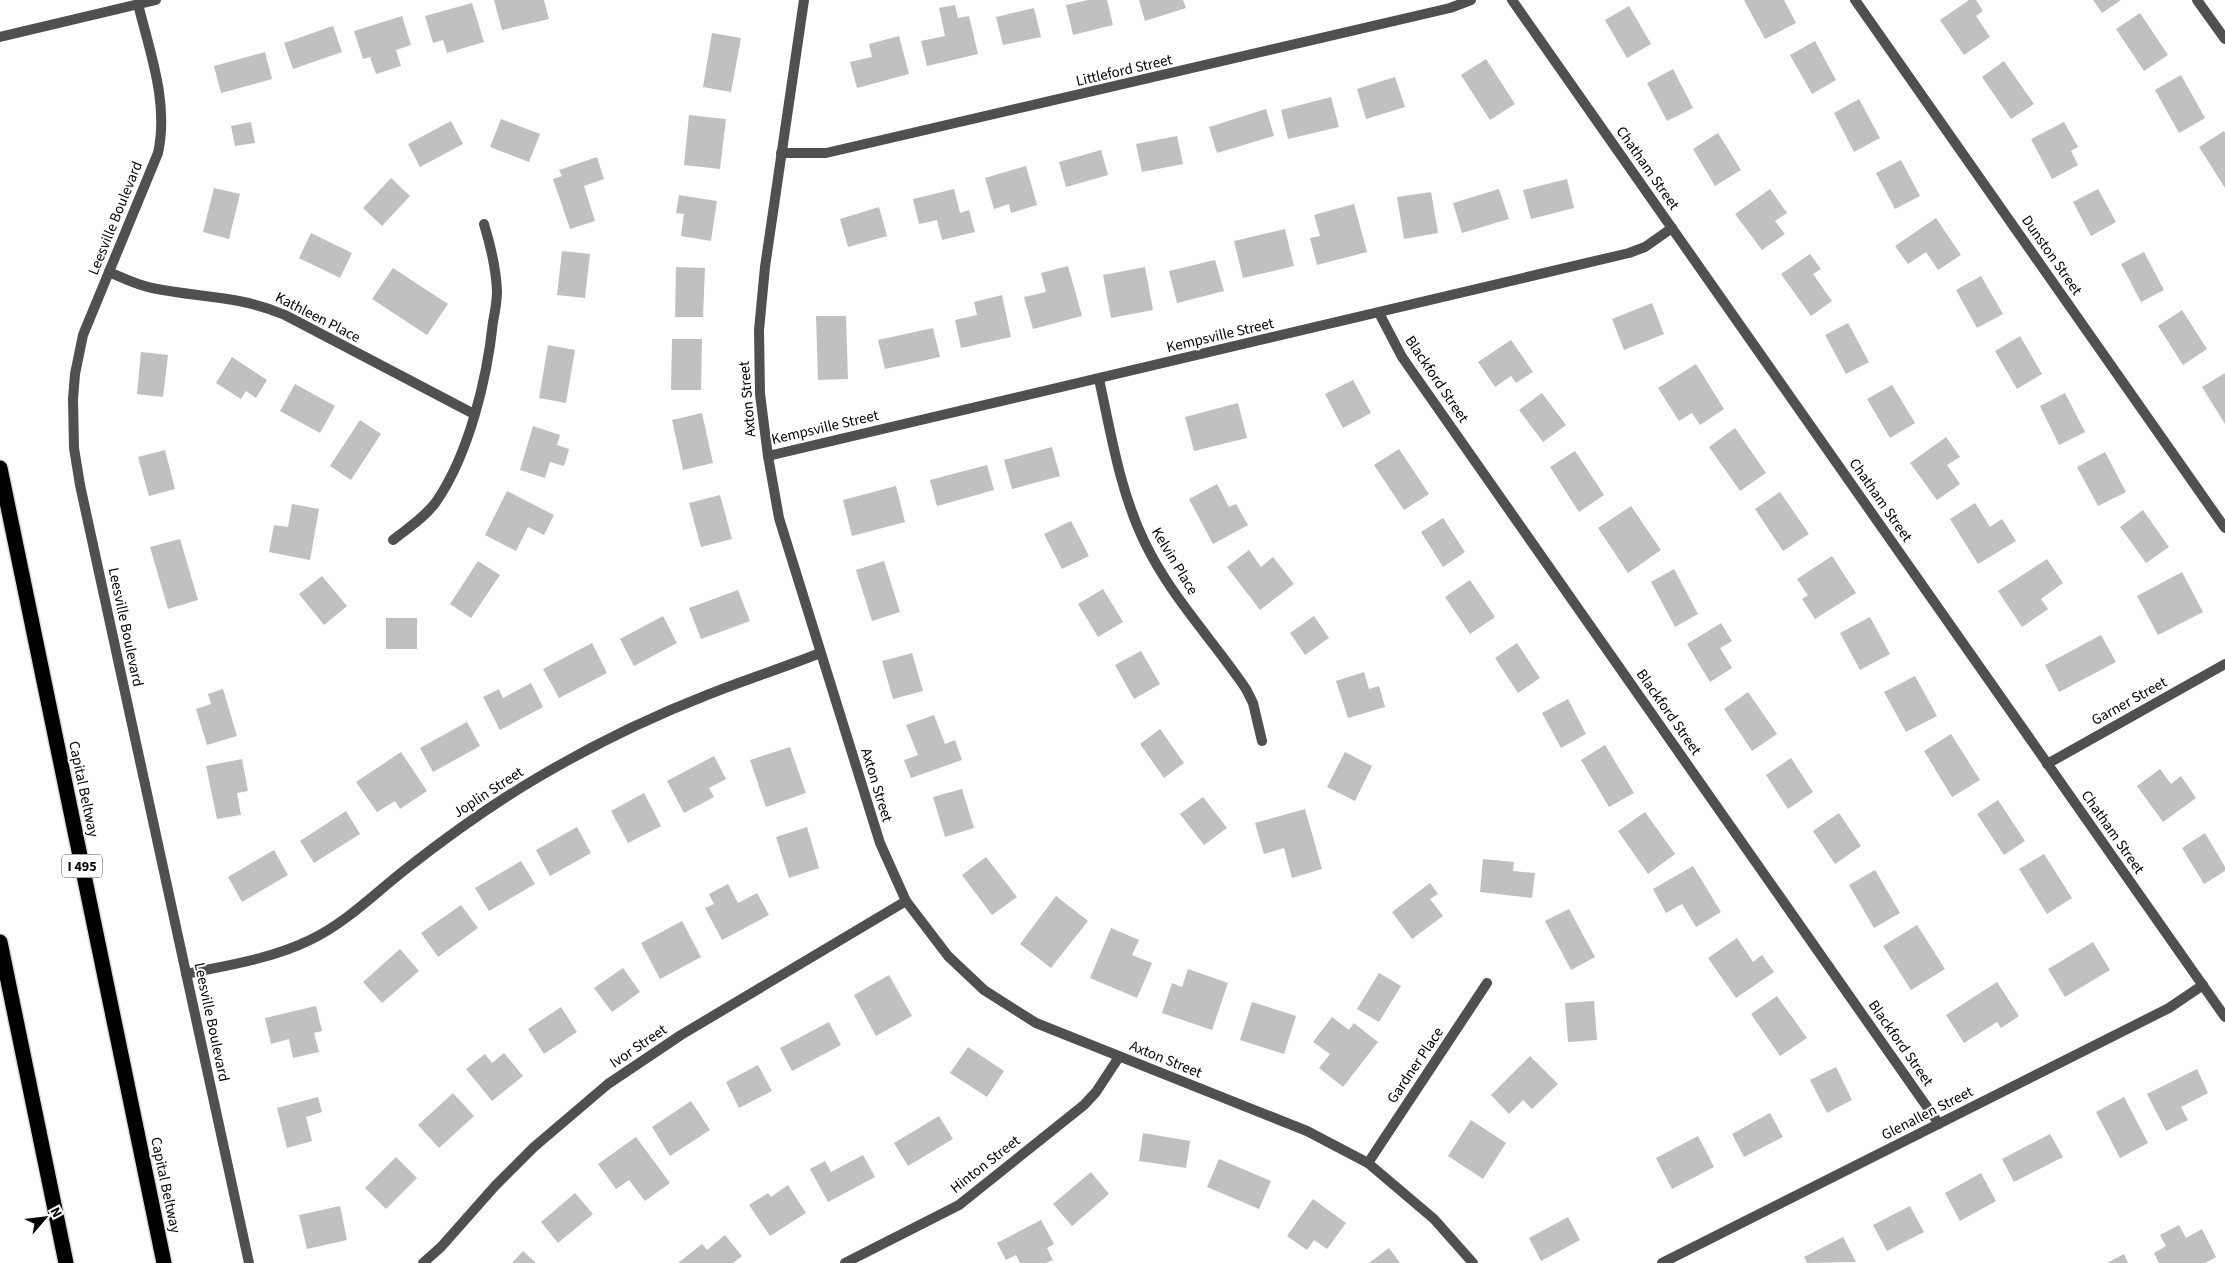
<svg xmlns="http://www.w3.org/2000/svg" width="2225" height="1263" viewBox="0 0 2225 1263" font-family="'Source Sans 3',sans-serif">
	<style>
		.building { fill: #c0c0c0 }
		.lines { fill: none; stroke-linecap: round; stroke-linejoin: round }
		.motorway-casing { stroke: #dbdbdb; stroke-width: 18 }
		.minor { stroke: #505050; stroke-width: 10 }
		.tertiary { stroke: #505050; stroke-width: 10 }
		.motorway { stroke: #000; stroke-width: 15 }
		.labels { text-anchor: middle; stroke-width: 4; stroke-linejoin: round; paint-order: stroke }
		.shield { fill: #fff; stroke: #4c4c4c; stroke-width: 1 }
		.shield-label { font-size: 14px; font-weight: bold; fill: #000 }
		.street-label { font-size: 15px; fill: #000; stroke: #fff }
	</style>
	<rect width="100%" height="100%" fill="#fff"/>
	<g class="building">
		<polygon points="494,0 544,0 549,19 502,30"/>
		<polygon points="1088,0 1107,0 1113,25 1073,35 1066,5"/>
		<polygon points="1139,0 1183,0 1186,8 1145,21"/>
		<polygon points="1744,0 1784,0 1796,23 1765,39"/>
		<polygon points="1969,0 1976,0 1983,11 1976,16 1990,37 1964,55 1940,20"/>
		<polygon points="2093,0 2121,0 2102,13"/>
		<polygon points="472,3 484,42 447,53 443,40 433,43 425,16"/>
		<polygon points="955,5 958,18 969,16 978,54 927,66 921,41 945,36 939,8"/>
		<polygon points="1629,6 1651,44 1627,58 1605,20"/>
		<polygon points="1034,8 1041,37 1003,45 996,17"/>
		<polygon points="2140,13 2168,55 2144,71 2116,29"/>
		<polygon points="402,16 411,45 396,50 401,66 376,74 370,57 363,59 354,31"/>
		<polygon points="333,26 342,52 293,69 284,43"/>
		<polygon points="712,33 741,38 731,92 703,87"/>
		<polygon points="899,36 909,74 857,88 850,62 872,57 869,44"/>
		<polygon points="1815,41 1836,80 1812,94 1790,55"/>
		<polygon points="265,52 272,79 221,93 214,66"/>
		<polygon points="1486,59 1515,104 1490,120 1461,75"/>
		<polygon points="2004,61 2034,104 2011,119 1982,77"/>
		<polygon points="1673,69 1693,108 1667,121 1647,83"/>
		<polygon points="2181,75 2205,118 2179,133 2155,90"/>
		<polygon points="1395,77 1405,107 1366,119 1357,89"/>
		<polygon points="1331,97 1339,127 1288,139 1281,110"/>
		<polygon points="1859,99 1880,138 1854,152 1834,113"/>
		<polygon points="1266,109 1274,136 1217,153 1209,127"/>
		<polygon points="689,115 726,119 720,169 684,165"/>
		<polygon points="501,119 540,134 529,162 490,147"/>
		<polygon points="451,121 463,144 420,167 408,144"/>
		<polygon points="251,122 255,143 235,146 231,126"/>
		<polygon points="2064,122 2078,147 2071,151 2078,165 2052,179 2031,139"/>
		<polygon points="2224,131 2225,133 2225,188 2199,147"/>
		<polygon points="1718,133 1741,170 1715,186 1693,149"/>
		<polygon points="1177,136 1183,164 1142,172 1136,144"/>
		<polygon points="1101,150 1108,175 1066,187 1059,162"/>
		<polygon points="597,157 604,179 584,186 595,221 570,229 553,179 562,176 559,170"/>
		<polygon points="1901,160 1920,196 1895,209 1876,173"/>
		<polygon points="1026,166 1037,205 1011,213 1009,204 994,209 985,178"/>
		<polygon points="391,178 410,196 382,226 363,208"/>
		<polygon points="1567,179 1574,208 1531,219 1523,190"/>
		<polygon points="214,188 240,194 229,239 203,232"/>
		<polygon points="954,189 960,213 969,210 975,232 942,240 937,220 919,224 913,199"/>
		<polygon points="1499,189 1509,219 1462,233 1453,203"/>
		<polygon points="1770,189 1787,213 1775,221 1785,234 1762,250 1735,214"/>
		<polygon points="2098,189 2116,222 2091,236 2073,202"/>
		<polygon points="1431,192 1438,233 1404,239 1397,197"/>
		<polygon points="679,195 717,201 711,241 681,236 684,214 676,213"/>
		<polygon points="1354,204 1367,252 1317,265 1310,238 1320,236 1314,215"/>
		<polygon points="879,207 887,236 848,247 840,219"/>
		<polygon points="1936,218 1961,255 1938,270 1926,252 1908,264 1895,246"/>
		<polygon points="1285,229 1294,266 1243,278 1234,241"/>
		<polygon points="311,233 352,253 340,278 299,258"/>
		<polygon points="562,251 590,254 585,298 557,295"/>
		<polygon points="2144,252 2164,290 2141,302 2121,264"/>
		<polygon points="1810,254 1821,269 1813,274 1832,301 1811,316 1781,274"/>
		<polygon points="1215,260 1224,291 1177,303 1169,271"/>
		<polygon points="1068,266 1082,316 1033,329 1024,297 1046,292 1041,273"/>
		<polygon points="676,267 705,268 703,317 675,317"/>
		<polygon points="1145,267 1153,310 1111,318 1103,275"/>
		<polygon points="393,268 448,304 427,335 372,299"/>
		<polygon points="1981,276 2003,314 1977,328 1956,290"/>
		<polygon points="1002,295 1011,337 961,348 955,320 977,315 974,302"/>
		<polygon points="1652,303 1664,334 1624,350 1612,319"/>
		<polygon points="2182,310 2207,349 2183,365 2158,326"/>
		<polygon points="816,316 846,316 848,379 818,380"/>
		<polygon points="1848,323 1869,362 1846,374 1825,335"/>
		<polygon points="933,328 940,357 885,369 878,340"/>
		<polygon points="2020,336 2042,374 2017,389 1995,351"/>
		<polygon points="672,339 702,339 701,390 671,390"/>
		<polygon points="1511,340 1533,372 1516,383 1511,376 1495,387 1478,362"/>
		<polygon points="548,345 575,350 566,403 539,398"/>
		<polygon points="141,352 168,355 163,397 137,394"/>
		<polygon points="232,357 267,380 256,398 246,391 241,399 216,383"/>
		<polygon points="1696,364 1724,409 1700,425 1692,413 1679,421 1658,388"/>
		<polygon points="2225,373 2225,424 2202,387"/>
		<polygon points="1353,380 1371,413 1343,428 1325,394"/>
		<polygon points="295,384 335,406 320,433 280,411"/>
		<polygon points="1892,385 1915,423 1890,438 1867,399"/>
		<polygon points="1542,393 1566,425 1543,442 1519,410"/>
		<polygon points="2065,393 2085,432 2059,445 2040,406"/>
		<polygon points="1238,403 1247,438 1194,451 1185,417"/>
		<polygon points="702,413 713,463 683,470 672,420"/>
		<polygon points="360,420 381,434 351,480 330,466"/>
		<polygon points="533,426 560,435 557,445 569,449 564,466 550,462 545,478 520,470"/>
		<polygon points="1735,428 1766,473 1740,491 1709,447"/>
		<polygon points="1946,437 1960,457 1947,465 1960,484 1937,500 1910,463"/>
		<polygon points="1052,447 1060,476 1012,489 1004,460"/>
		<polygon points="1399,449 1429,494 1404,510 1374,465"/>
		<polygon points="165,450 175,489 149,496 138,457"/>
		<polygon points="1575,451 1604,495 1579,512 1550,467"/>
		<polygon points="2105,452 2126,492 2098,506 2077,467"/>
		<polygon points="987,465 994,490 937,506 930,480"/>
		<polygon points="1217,484 1229,507 1236,504 1248,525 1213,544 1189,499"/>
		<polygon points="896,486 905,522 852,536 843,500"/>
		<polygon points="507,491 554,515 544,535 528,527 516,551 485,535"/>
		<polygon points="1780,492 1809,534 1783,551 1755,509"/>
		<polygon points="720,495 732,539 701,547 689,503"/>
		<polygon points="1975,503 1990,527 2002,519 2016,541 1978,564 1950,519"/>
		<polygon points="292,504 319,509 310,560 269,552 274,525 288,527"/>
		<polygon points="1631,506 1661,550 1628,573 1598,528"/>
		<polygon points="2143,510 2169,547 2146,563 2120,527"/>
		<polygon points="1443,518 1465,552 1443,567 1421,532"/>
		<polygon points="1071,521 1089,556 1062,569 1044,534"/>
		<polygon points="180,539 198,600 168,609 150,547"/>
		<polygon points="1249,550 1261,567 1273,557 1294,584 1260,610 1227,567"/>
		<polygon points="1832,556 1856,593 1815,619 1802,599 1808,595 1797,579"/>
		<polygon points="2047,559 2063,583 2041,599 2048,609 2022,627 1998,591"/>
		<polygon points="478,561 500,575 471,618 450,604"/>
		<polygon points="884,561 900,612 872,621 856,570"/>
		<polygon points="1674,569 1698,614 1675,627 1651,582"/>
		<polygon points="2182,572 2203,612 2158,635 2137,596"/>
		<polygon points="322,576 347,606 324,625 299,594"/>
		<polygon points="1470,580 1495,617 1470,634 1445,597"/>
		<polygon points="1103,589 1123,622 1098,637 1078,604"/>
		<polygon points="738,590 750,621 701,639 689,608"/>
		<polygon points="663,616 677,643 634,666 620,639"/>
		<polygon points="1314,616 1329,638 1305,655 1290,633"/>
		<polygon points="1870,617 1890,654 1860,670 1840,633"/>
		<rect x="386" y="618" width="31" height="31"/>
		<polygon points="1721,623 1732,641 1720,648 1732,668 1710,682 1687,644"/>
		<polygon points="2101,635 2116,662 2059,692 2045,665"/>
		<polygon points="592,643 607,673 559,698 543,669"/>
		<polygon points="1517,643 1540,678 1518,693 1495,658"/>
		<polygon points="1141,651 1160,684 1134,699 1115,665"/>
		<polygon points="912,653 923,691 893,699 882,661"/>
		<polygon points="1364,672 1369,689 1379,686 1385,707 1348,718 1336,681"/>
		<polygon points="1915,676 1937,716 1906,732 1884,692"/>
		<polygon points="531,683 543,707 500,730 483,697 499,689 503,698"/>
		<polygon points="223,689 237,736 207,745 196,709 211,704 208,694"/>
		<polygon points="1748,692 1777,734 1752,751 1724,709"/>
		<polygon points="1568,699 1586,734 1561,748 1542,713"/>
		<polygon points="934,715 945,744 955,740 962,760 911,778 904,760 918,755 906,725"/>
		<polygon points="467,722 480,746 433,772 420,748"/>
		<polygon points="1160,729 1184,763 1164,778 1140,744"/>
		<polygon points="1951,734 1980,780 1952,797 1924,751"/>
		<polygon points="1605,745 1634,793 1609,807 1581,760"/>
		<polygon points="790,747 806,793 766,807 750,760"/>
		<polygon points="401,752 427,791 400,809 395,801 377,812 356,782"/>
		<polygon points="1345,752 1372,766 1355,801 1327,787"/>
		<polygon points="714,756 726,779 709,788 714,797 684,813 667,781"/>
		<polygon points="1791,758 1813,792 1788,809 1766,775"/>
		<polygon points="242,759 248,791 237,793 241,815 217,819 206,766"/>
		<polygon points="2160,769 2171,784 2181,776 2196,798 2163,822 2137,786"/>
		<polygon points="962,789 974,828 945,837 933,797"/>
		<polygon points="644,793 661,826 628,843 611,811"/>
		<polygon points="1203,797 1227,828 1204,845 1180,814"/>
		<polygon points="1998,800 2025,841 2004,855 1977,814"/>
		<polygon points="1305,809 1322,869 1292,878 1284,848 1264,854 1255,823"/>
		<polygon points="346,811 360,834 314,863 300,841"/>
		<polygon points="1645,812 1675,854 1648,874 1618,831"/>
		<polygon points="1839,813 1861,846 1835,864 1813,831"/>
		<polygon points="577,827 591,853 550,876 536,850"/>
		<polygon points="807,827 819,868 789,878 776,837"/>
		<polygon points="2205,833 2225,867 2225,871 2204,884 2182,848"/>
		<polygon points="274,850 288,875 242,902 228,877"/>
		<polygon points="2044,854 2072,898 2047,914 2019,869"/>
		<polygon points="986,857 1017,897 992,915 962,875"/>
		<polygon points="1483,859 1514,862 1513,871 1535,873 1532,898 1480,892"/>
		<polygon points="521,861 535,884 489,911 475,888"/>
		<polygon points="1693,866 1721,912 1696,927 1682,904 1666,913 1653,889"/>
		<polygon points="1875,870 1900,913 1874,928 1849,885"/>
		<polygon points="1430,883 1438,894 1430,899 1443,916 1412,939 1392,912"/>
		<polygon points="728,884 738,903 757,893 769,915 722,940 705,908 714,904 709,894"/>
		<polygon points="1056,896 1088,921 1051,968 1020,944"/>
		<polygon points="461,905 478,928 438,957 421,933"/>
		<polygon points="1569,909 1595,957 1571,970 1545,921"/>
		<polygon points="682,921 701,957 660,979 641,943"/>
		<polygon points="1917,925 1945,969 1911,990 1883,946"/>
		<polygon points="1111,928 1139,940 1132,955 1152,963 1137,998 1090,978"/>
		<polygon points="1737,938 1753,962 1762,955 1774,972 1736,998 1708,958"/>
		<polygon points="2093,942 2110,970 2065,997 2048,969"/>
		<polygon points="400,949 419,971 382,1003 363,982"/>
		<polygon points="623,968 640,992 612,1012 594,988"/>
		<polygon points="1188,969 1228,983 1212,1030 1162,1013 1172,983 1182,987"/>
		<polygon points="1379,973 1401,986 1379,1022 1357,1009"/>
		<polygon points="889,975 912,1016 876,1036 854,995"/>
		<polygon points="1997,982 2019,1016 2001,1028 1997,1022 1964,1043 1946,1015"/>
		<polygon points="1777,996 1807,1038 1780,1056 1751,1014"/>
		<polygon points="1594,1001 1597,1040 1568,1042 1565,1003"/>
		<polygon points="1252,1002 1296,1016 1284,1054 1240,1040"/>
		<polygon points="316,1006 322,1031 314,1033 319,1052 293,1058 289,1039 271,1044 265,1018"/>
		<polygon points="561,1007 577,1032 544,1054 528,1029"/>
		<polygon points="1332,1017 1349,1030 1354,1023 1378,1042 1343,1087 1319,1068 1330,1054 1313,1042"/>
		<polygon points="829,1022 841,1045 792,1071 780,1048"/>
		<polygon points="968,1047 1004,1071 987,1097 950,1073"/>
		<polygon points="504,1053 523,1076 492,1101 466,1069 485,1054 492,1063"/>
		<polygon points="1530,1056 1558,1084 1532,1109 1523,1100 1509,1114 1491,1095"/>
		<polygon points="758,1065 772,1091 739,1108 726,1082"/>
		<polygon points="1836,1067 1852,1100 1827,1113 1810,1080"/>
		<polygon points="2197,1069 2208,1093 2181,1107 2188,1120 2166,1131 2147,1094"/>
		<polygon points="453,1093 474,1116 439,1148 418,1125"/>
		<polygon points="318,1097 322,1112 306,1117 312,1141 287,1148 277,1108"/>
		<polygon points="2124,1097 2148,1143 2120,1158 2096,1112"/>
		<polygon points="691,1101 710,1130 670,1156 652,1127"/>
		<polygon points="1770,1113 1783,1137 1744,1157 1732,1134"/>
		<polygon points="939,1116 953,1139 908,1166 894,1143"/>
		<polygon points="1471,1120 1506,1143 1483,1179 1448,1156"/>
		<polygon points="1143,1133 1190,1141 1186,1168 1139,1161"/>
		<polygon points="2050,1134 2063,1157 2014,1182 2002,1159"/>
		<polygon points="1698,1136 1714,1167 1672,1189 1656,1158"/>
		<polygon points="636,1137 670,1183 645,1201 629,1180 616,1189 598,1164"/>
		<polygon points="863,1155 875,1177 828,1202 810,1169 825,1161 831,1172"/>
		<polygon points="396,1157 417,1178 386,1209 365,1188"/>
		<polygon points="1219,1159 1271,1181 1259,1209 1207,1187"/>
		<polygon points="1091,1172 1109,1194 1072,1226 1053,1204"/>
		<polygon points="1981,1173 1996,1201 1960,1221 1945,1193"/>
		<polygon points="788,1185 806,1213 770,1236 749,1205 768,1193 771,1197"/>
		<polygon points="575,1193 593,1214 558,1243 541,1222"/>
		<polygon points="1313,1199 1346,1223 1327,1249 1314,1240 1307,1250 1287,1236"/>
		<polygon points="340,1206 347,1240 307,1249 299,1215"/>
		<polygon points="1910,1206 1924,1232 1887,1251 1873,1225"/>
		<polygon points="1568,1217 1580,1240 1541,1261 1529,1238"/>
		<polygon points="1041,1220 1054,1244 1047,1248 1053,1260 1046,1263 1020,1263 1016,1255 1006,1260 997,1243"/>
		<polygon points="2179,1225 2186,1238 2202,1229 2216,1257 2205,1263 2159,1263 2154,1253 2166,1246 2160,1235"/>
		<polygon points="725,1235 742,1256 733,1263 678,1263 702,1244 707,1250"/>
		<polygon points="1843,1237 1856,1262 1807,1263 1804,1257"/>
		<polygon points="1389,1248 1400,1263 1369,1263"/>
		<polygon points="523,1251 536,1263 512,1263"/>
		<polygon points="2124,1254 2128,1263 2107,1263"/>
	</g>
	<g class="lines">
		<defs>
			<g id="motorway">
				<polyline points="0,468 164,1263"/>
				<polyline points="0,942 66,1263"/>
			</g>
		</defs>
		<use href="#motorway" class="motorway-casing"/>
		<g class="minor">
			<polyline points="804,0 765,267 759,330 760,394 768,456 779,518 880,843 906,901 948,956 984,990 1036,1023 1307,1131 1368,1163 1434,1219 1473,1263"/>
			<polyline points="1512,0 2225,1017"/>
			<polyline points="1855,0 2225,528"/>
			<polyline points="2197,0 2225,39"/>
			<polyline points="781,153 826,153 1450,8 1471,0"/>
			<path d="M109,272C123,278 137,285 152,288C201,298 238,295 285,315L474,414"/>
			<polyline points="1379,313 1402,357 1939,1124"/>
			<path d="M1099,379C1111,434 1120,492 1145,543C1171,597 1213,640 1246,689L1253,703L1262,741"/>
			<polyline points="768,456 1629,253 1645,247 1672,228"/>
			<path d="M393,540C408,528 425,517 436,502C469,454 487,379 493,322C495,312 497,301 497,291C496,267 491,247 484,224"/>
			<polyline points="2047,764 2225,664"/>
			<path d="M186,974C228,965 271,959 310,940C346,923 375,893 406,869C448,836 491,805 537,778C591,746 648,718 707,695C744,680 783,668 820,653"/>
			<polyline points="1368,1163 1487,983"/>
			<polyline points="423,1263 441,1247 495,1186 534,1147 608,1084 681,1035 906,901"/>
			<polyline points="845,1263 959,1205 1084,1105 1096,1092 1119,1057"/>
			<polyline points="1662,1263 2169,1008 2203,985"/>
		</g>
		<g class="tertiary">
			<path d="M138,4C150,53 169,103 158,153L83,335L75,374L73,399L74,448L80,485L249,1263"/>
			<polyline points="0,37 156,0"/>
		</g>
		<use href="#motorway" class="motorway"/>
	</g>
	<g class="labels">
		<rect class="shield" x="62" y="854.5" width="40" height="23" rx="4"/>
		<g class="shield-label">
			<text x="82" y="871">I 495</text>
		</g>
		<g class="street-label">
			<text transform="translate(1124 70) rotate(-13)" y="5">Littleford Street</text>
			<text transform="translate(1648 168) rotate(55)" y="5">Chatham Street</text>
			<text transform="translate(115 218) rotate(-68)" y="5">Leesville Boulevard</text>
			<text transform="translate(2052 255) rotate(55)" y="5">Dunston Street</text>
			<text transform="translate(318 317) rotate(27)" y="5">Kathleen Place</text>
			<text transform="translate(1220 335) rotate(-13)" y="5">Kempsville Street</text>
			<text transform="translate(1437 379) rotate(56)" y="5">Blackford Street</text>
			<text transform="translate(747 399) rotate(-95)" y="5">Axton Street</text>
			<text transform="translate(825 427) rotate(-13)" y="5">Kempsville Street</text>
			<text transform="translate(1881 500) rotate(55)" y="5">Chatham Street</text>
			<text transform="translate(1175 561) rotate(59)" y="5">Kelvin Place</text>
			<text transform="translate(126 627) rotate(78)" y="5">Leesville Boulevard</text>
			<text transform="translate(2129 701) rotate(-29)" y="5">Garner Street</text>
			<text transform="translate(1669 712) rotate(55)" y="5">Blackford Street</text>
			<text transform="translate(877 785) rotate(73)" y="5">Axton Street</text>
			<text transform="translate(84 789) rotate(78)" y="5">Capital Beltway</text>
			<text transform="translate(488 792) rotate(-33)" y="5">Joplin Street</text>
			<text transform="translate(2113 832) rotate(55)" y="5">Chatham Street</text>
			<text transform="translate(212 1022) rotate(78)" y="5">Leesville Boulevard</text>
			<text transform="translate(1901 1043) rotate(55)" y="5">Blackford Street</text>
			<text transform="translate(638 1046) rotate(-34)" y="5">Ivor Street</text>
			<text transform="translate(1166 1059) rotate(22)" y="5">Axton Street</text>
			<text transform="translate(1415 1065) rotate(-56)" y="5">Gardner Place</text>
			<text transform="translate(1927 1113) rotate(-27)" y="5">Glenallen Street</text>
			<text transform="translate(985 1164) rotate(-38)" y="5">Hinton Street</text>
			<text transform="translate(166 1185) rotate(78)" y="5">Capital Beltway</text>
		</g>
	</g>
	<g transform="translate(45 1218) rotate(62)" stroke="#ffffff" stroke-width="4" paint-order="stroke">
	<path d="M0-4L9 19L0 12L-9 19Z" fill="#000000"/>
	<text y="-8" font-size="14" font-weight="bold" text-anchor="middle" fill="#000000">N</text>
	</g>
</svg>
